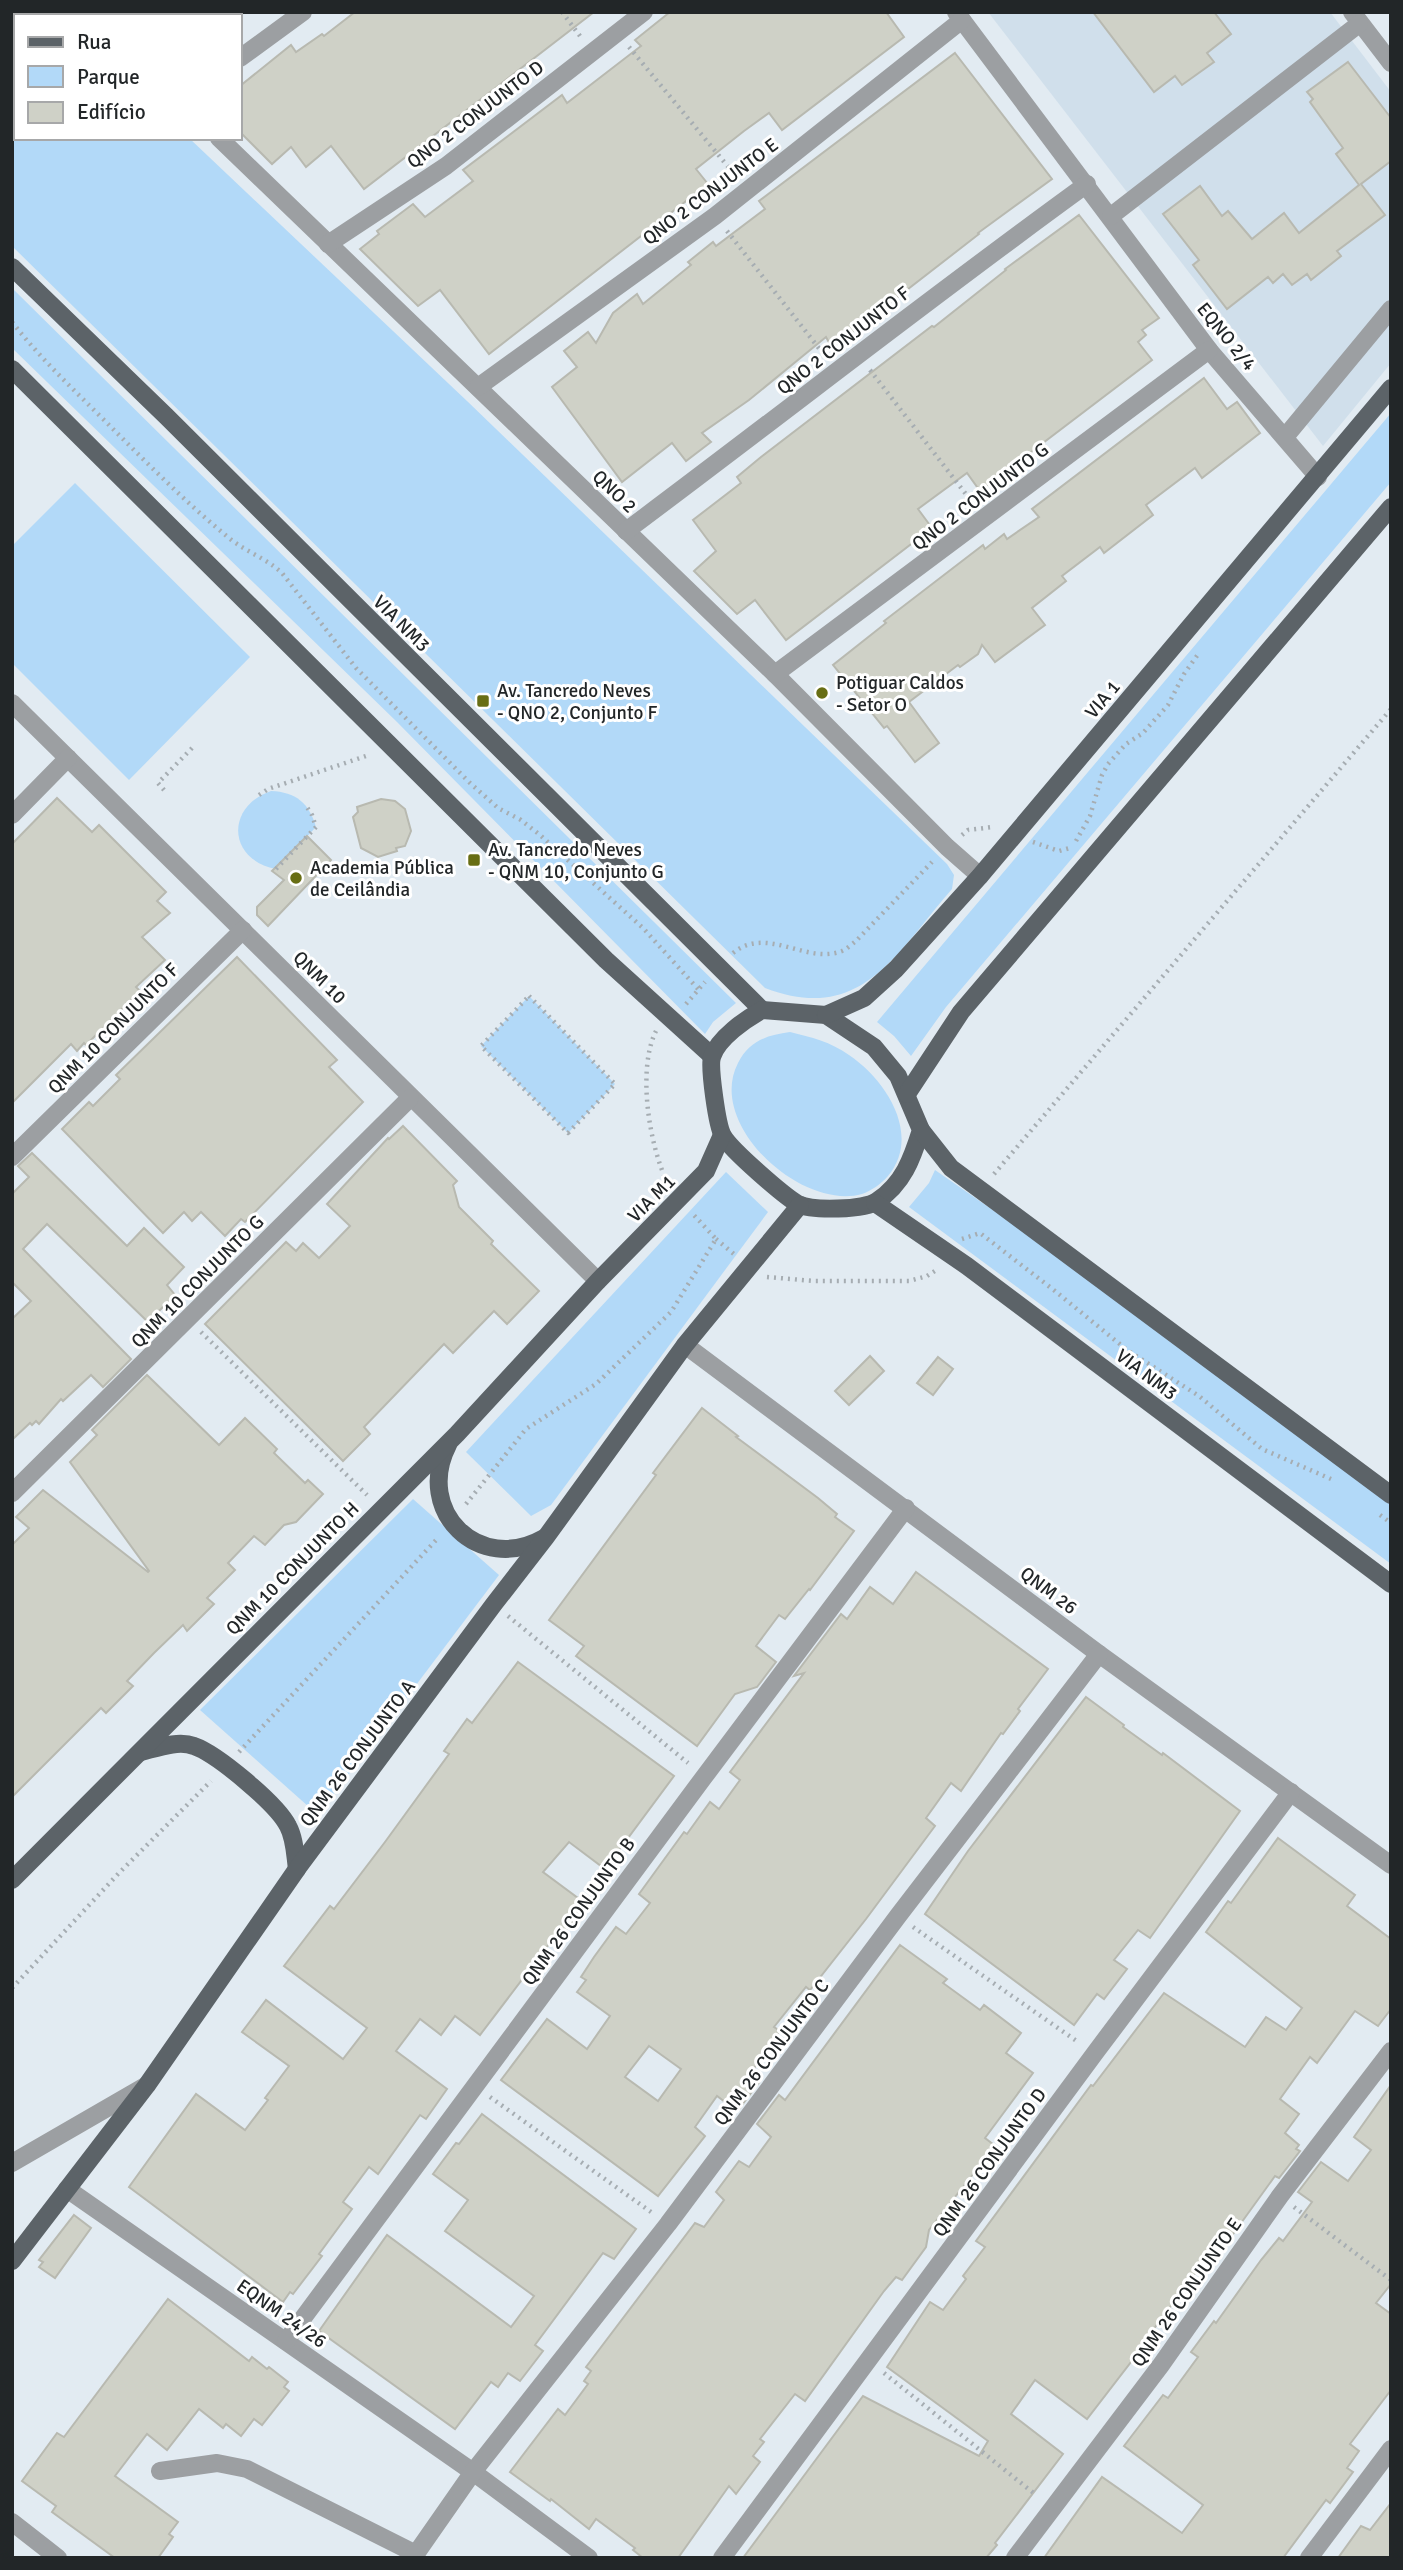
<svg xmlns="http://www.w3.org/2000/svg" width="1403" height="2570" viewBox="0 0 1403 2570" font-family="Signika,sans-serif">
	<style>
		.built { fill: #d0dfeb }
		.green { fill: #b2d9f8 }
		.building { fill: #cfd1c7; stroke: #b8b9b0; stroke-width: 2; fill-rule: evenodd }
		.lines { fill: none; stroke-linecap: round; stroke-linejoin: round }
		.path { stroke: #a6adb2; stroke-width: 4.5; stroke-dasharray: 2 5; stroke-linecap: butt }
		.minor { stroke: #9c9fa2; stroke-width: 18 }
		.major { stroke: #5c6368; stroke-width: 18 }
		.poi-dot { fill: #686e14; stroke: #fff; stroke-width: 2.5 }
		.labels { text-anchor: middle; stroke-width: 6; stroke-linejoin: round; paint-order: stroke }
		.street-label { font-size: 19px; fill: #222628; stroke: #fff }
		.poi-label { font-size: 19px; fill: #222628; stroke: #fff; text-anchor: start }
	</style>
	<rect width="100%" height="100%" fill="#e2ebf2"/>
	<polygon class="built" points="988,12 1330,12 1391,92 1391,363 1323,446"/>
	<g class="green">
		<path d="M12,12H61L64,16H16V138H189L467,401L947,864L954,875L952,889C896,953 862,1025 765,988L12,246Z"/>
		<polygon points="12,288 736,1003 713,1022 705,1034 397,722 12,348"/>
		<polygon points="1391,413 1391,482 946,1007 911,1056 894,1036 877,1022"/>
		<polygon points="75,483 250,657 129,780 12,663 12,546"/>
		<path d="M271,791C296,792 309,803 316,827L276,869C228,860 225,807 271,791Z"/>
		<polygon points="529,996 615,1084 568,1133 481,1046"/>
		<path d="M790,1032C811,1037 831,1042 849,1055C886,1080 922,1135 888,1176C881,1184 871,1191 862,1194C801,1211 706,1124 738,1063C749,1041 767,1035 790,1032Z"/>
		<polygon points="935,1170 1175,1336 1391,1501 1391,1564 909,1207 929,1183"/>
		<polygon points="726,1172 768,1212 551,1505 531,1516 466,1452"/>
		<polygon points="413,1499 499,1575 318,1815 200,1710"/>
	</g>
	<g class="building">
		<polygon points="355,12 594,12 364,189 331,146 306,167 291,147 272,164 240,132 240,86 291,45 296,52 322,34 324,36"/>
		<polygon points="670,12 886,12 904,37 782,130 769,113 744,131 696,169 708,184 489,354 440,290 418,306 360,249 379,234 377,231 413,204 425,217 473,181 463,170 562,95 567,103 641,46 635,40"/>
		<polygon points="1093,12 1214,12 1231,34 1207,53 1214,62 1182,85 1175,76 1154,92"/>
		<polygon points="955,53 1052,179 978,233 979,234 832,348 826,337 749,400 702,433 711,442 686,461 672,443 622,482 552,387 577,367 564,351 588,332 596,343 613,313 637,294 643,304 691,265 688,262 713,242 716,246 765,209 759,201"/>
		<polygon points="1348,62 1391,118 1391,161 1361,184 1385,215 1337,251 1341,256 1311,280 1307,274 1292,285 1283,274 1273,283 1268,277 1227,309 1193,265 1199,260 1163,214 1200,186 1222,216 1228,211 1252,239 1284,213 1299,233 1359,185 1336,154 1343,148 1310,102 1313,99 1307,92"/>
		<polygon points="1079,215 1159,318 1142,330 1146,335 1138,342 1152,360 980,491 967,473 918,509 932,528 786,640 755,600 737,614 694,571 716,551 693,520 741,483 737,477 761,457 932,326 934,327 1006,270 1005,269"/>
		<polygon points="1204,378 1227,409 1237,402 1260,433 1202,478 1195,468 1146,505 1153,515 1104,553 1100,547 1062,576 1066,581 1032,608 1045,625 995,662 982,645 978,654 960,667 958,665 909,702 939,743 915,762 887,726 884,728 833,665 886,623 884,621 983,545 985,549 1004,534 1007,539 1039,517 1032,509"/>
		<polygon points="57,798 92,832 99,825 166,892 157,901 170,913 142,937 165,960 136,987 140,991 86,1045 84,1043 77,1051 71,1044 12,1103 12,844"/>
		<polygon points="381,799 395,801 405,809 411,831 405,846 396,848 397,851 378,857 361,848 353,817 358,812 357,807"/>
		<polygon points="307,836 331,860 268,926 257,915 257,907 284,880 272,871"/>
		<polygon points="237,957 337,1060 329,1067 363,1102 245,1222 241,1219 225,1236 201,1212 192,1221 184,1212 163,1233 62,1129 89,1102 93,1106 120,1079 116,1075"/>
		<polygon points="403,1126 457,1181 453,1185 459,1207 493,1241 491,1244 539,1291 507,1324 494,1311 453,1353 444,1344 364,1427 370,1434 343,1461 205,1324 286,1242 296,1251 303,1243 319,1258 350,1226 327,1204 388,1138 389,1139"/>
		<polygon points="32,1153 127,1246 144,1228 184,1267 167,1285 175,1295 148,1322 47,1224 23,1249 131,1359 103,1387 91,1375 63,1401 61,1399 39,1424 36,1421 32,1425 30,1423 12,1440 12,1319 31,1301 12,1282 12,1194 29,1177 18,1166"/>
		<polygon points="870,1356 884,1371 849,1405 835,1391"/>
		<polygon points="938,1357 953,1369 933,1395 917,1383"/>
		<polygon points="147,1375 219,1445 245,1418 277,1449 274,1453 305,1483 308,1480 323,1494 296,1522 284,1525 265,1545 254,1536 228,1563 235,1570 207,1598 214,1604 187,1631 183,1625 154,1653 127,1681 133,1686 106,1713 101,1708 12,1797 12,1545 29,1528 16,1517 43,1490 148,1572 149,1571 70,1462 97,1435 92,1430"/>
		<polygon points="702,1408 738,1436 736,1437 818,1498 837,1514 835,1517 854,1531 810,1590 809,1589 785,1619 779,1615 756,1646 776,1662 757,1687 735,1694 697,1746 576,1656 584,1646 549,1620 656,1475 653,1473"/>
		<path d="M916,1572L1048,1669L1018,1709L1020,1711L1003,1734L1001,1733L961,1791L951,1783L926,1818L935,1826L866,1919L810,1990L806,1987L774,2027L780,2031L750,2074L760,2081L739,2109L735,2105L733,2108L717,2096L695,2127L705,2136L658,2196L501,2080L547,2019L587,2049L610,2016L577,1992L586,1980L581,1977L594,1957L616,1927L626,1934L650,1903L639,1894L684,1832L687,1834L710,1802L719,1809L740,1780L730,1772L804,1673L794,1676L841,1614L847,1619L870,1587L893,1604ZM649,2046L681,2069L658,2101L625,2077Z"/>
		<polygon points="518,1662 674,1776 605,1869 569,1842 543,1872 586,1904 563,1934 559,1931 480,2035 455,2016 441,2035 420,2019 396,2051 447,2089 426,2119 420,2115 378,2174 369,2167 343,2202 352,2209 319,2254 322,2256 293,2294 290,2292 283,2302 129,2187 196,2094 245,2130 268,2100 265,2098 289,2066 242,2032 266,2000 343,2059 367,2028 284,1966 330,1906 334,1909 385,1842 449,1754 444,1751 467,1719 472,1723"/>
		<polygon points="1086,1697 1124,1725 1123,1727 1162,1755 1163,1753 1240,1811 1150,1938 1138,1930 1114,1960 1127,1969 1104,1999 1097,1994 1074,2025 925,1914 968,1851"/>
		<polygon points="1278,1838 1355,1895 1347,1906 1391,1939 1391,2009 1378,2026 1355,2011 1317,2063 1310,2057 1280,2099 1299,2114 1285,2133 1299,2145 1296,2149 1300,2151 1279,2178 1275,2176 1231,2237 1225,2233 1133,2357 1134,2358 1087,2419 1035,2380 1011,2414 1063,2454 995,2543 997,2545 986,2558 743,2558 863,2396 979,2456 988,2441 887,2367 930,2302 943,2310 966,2279 963,2276 985,2247 976,2241 1091,2085 1093,2086 1164,1993 1245,2047 1266,2017 1286,2030 1302,2008 1206,1932 1228,1901 1231,1903"/>
		<polygon points="900,1945 947,1979 943,1983 980,2010 984,2005 1021,2033 1006,2053 1033,2073 985,2138 994,2145 988,2152 989,2154 929,2230 926,2247 902,2280 896,2277 884,2291 805,2401 795,2394 760,2439 764,2442 753,2456 760,2462 736,2494 729,2486 678,2558 643,2558 633,2550 635,2548 596,2519 589,2529 551,2499 550,2501 510,2472 558,2409 565,2415 588,2384 584,2381 591,2371 586,2367 695,2223 704,2227 724,2200 716,2192 739,2161 749,2167 771,2137 757,2124 779,2095 785,2100"/>
		<polygon points="1391,2085 1391,2284 1376,2303 1391,2314 1391,2390 1350,2444 1359,2451 1347,2468 1353,2472 1330,2503 1326,2500 1283,2558 1044,2558 1102,2477 1182,2533 1203,2505 1124,2446 1163,2395 1168,2398 1198,2357 1191,2352 1214,2321 1216,2323 1261,2260 1279,2238 1283,2241 1312,2202 1298,2192 1321,2162 1348,2181 1371,2150 1354,2137"/>
		<polygon points="482,2114 636,2229 614,2259 603,2253 535,2345 543,2351 520,2381 508,2373 498,2387 491,2382 455,2429 319,2331 387,2235 511,2327 534,2296 445,2231 468,2200 433,2174 456,2143 459,2144"/>
		<polygon points="74,2215 91,2228 55,2278 39,2267 43,2262 39,2260"/>
		<polygon points="168,2299 249,2361 252,2357 267,2369 269,2367 288,2382 284,2387 289,2391 262,2425 254,2419 241,2436 226,2424 223,2428 199,2409 167,2450 147,2434 115,2476 178,2522 169,2534 173,2537 158,2558 115,2558 52,2512 56,2506 22,2481 57,2433 64,2437"/>
		<polygon points="1391,2503 1391,2558 1338,2558 1361,2526 1370,2530"/>
	</g>
	<g class="lines">
		<g class="path">
			<polyline points="562,12 580,36"/>
			<polyline points="629,47 735,175"/>
			<polyline points="727,231 825,356"/>
			<path d="M12,322C40,358 72,388 104,420C144,460 185,502 229,538C246,552 266,558 282,573L356,668L470,783L498,808L521,820L540,835L643,928L698,989"/>
			<polyline points="870,370 972,502"/>
			<polyline points="164,790 158,783 195,745"/>
			<polyline points="259,795 268,789 369,755"/>
			<polyline points="962,835 968,830 993,827"/>
			<polyline points="1076,841 1090,816 1102,775 1108,764 1126,744 1143,733 1168,705 1184,674 1199,653"/>
			<polyline points="1033,842 1059,851 1070,848"/>
			<polyline points="276,869 316,827 312,815 305,804"/>
			<path d="M733,953C767,925 806,965 842,951C847,949 852,944 856,941L932,862"/>
			<polygon points="529,996 615,1084 568,1133 481,1046"/>
			<polyline points="686,1004 705,982"/>
			<path d="M656,1031C637,1069 649,1144 667,1182"/>
			<polyline points="994,1174 1391,709"/>
			<polyline points="716,1239 735,1255"/>
			<polyline points="962,1239 980,1233 1055,1291 1127,1350 1199,1396 1262,1449 1331,1479"/>
			<polyline points="767,1277 814,1281 909,1281 927,1276 938,1269"/>
			<polyline points="201,1332 367,1495"/>
			<polyline points="466,1504 526,1429 596,1384 671,1312 716,1239 692,1213"/>
			<polyline points="1380,1515 1391,1523"/>
			<polyline points="508,1616 688,1763"/>
			<polyline points="239,1752 438,1538"/>
			<polyline points="913,1927 1078,2042"/>
			<polyline points="12,1988 118,1874 211,1781"/>
			<polyline points="490,2097 651,2212"/>
			<polyline points="1294,2207 1391,2280"/>
			<polyline points="884,2373 1036,2495"/>
		</g>
		<g class="minor">
			<polyline points="91,12 94,16"/>
			<polyline points="956,12 1209,350 1318,477"/>
			<polyline points="1352,12 1391,63"/>
			<polyline points="240,58 303,12"/>
			<polyline points="219,138 775,674 947,847 980,876"/>
			<polyline points="1111,216 1359,24"/>
			<polyline points="328,244 446,166 644,12"/>
			<polyline points="478,387 715,216 962,20"/>
			<polyline points="1285,437 1391,309"/>
			<path d="M626,531C780,416 931,297 1087,184"/>
			<polyline points="775,674 1209,350"/>
			<polyline points="12,703 598,1281"/>
			<polyline points="12,815 68,758"/>
			<polyline points="12,1157 243,930"/>
			<polyline points="685,1345 1099,1654 1391,1865"/>
			<polyline points="12,1493 410,1098"/>
			<polyline points="12,2163 147,2085"/>
			<polyline points="67,2189 473,2472 589,2558"/>
			<polyline points="286,2341 704,1777 906,1508"/>
			<polyline points="160,2471 217,2463 247,2469 416,2554"/>
			<polyline points="12,2522 58,2558"/>
			<polyline points="413,2558 473,2472 668,2224 898,1916 1099,1654"/>
			<polyline points="722,2558 1095,2053 1291,1792"/>
			<polyline points="1015,2558 1161,2365 1280,2196 1391,2051"/>
			<polyline points="1309,2558 1391,2449"/>
		</g>
		<g class="major">
			<polyline points="12,267 166,416 762,1010"/>
			<polyline points="12,369 606,960 712,1056"/>
			<path d="M762,1010L826,1015L874,1047L898,1076L921,1130C912,1159 903,1184 877,1201C865,1210 812,1211 798,1204C784,1196 731,1150 723,1136C717,1126 709,1067 712,1057C718,1038 746,1019 762,1010Z"/>
			<polyline points="826,1015 864,998 896,969 980,876 1391,388"/>
			<polyline points="907,1094 961,1012 1391,507"/>
			<polyline points="921,1130 951,1168 1391,1495"/>
			<polyline points="875,1203 967,1266 1391,1584"/>
			<path d="M448,1445C414,1511 479,1575 544,1538"/>
			<path d="M141,1752C157,1748 178,1740 194,1746C217,1754 277,1804 288,1826C295,1839 295,1855 297,1869"/>
			<polyline points="12,1880 457,1434 598,1281 706,1171 722,1135"/>
			<polyline points="12,2261 147,2085 297,1869 494,1604 546,1537 685,1345 800,1205"/>
		</g>
	</g>
	<g class="poi-dot">
		<circle cx="822" cy="693" r="7"/>
		<rect x="476" y="694" width="14" height="14" rx="3.5"/>
		<rect x="467" y="853" width="14" height="14" rx="3.5"/>
		<circle cx="296" cy="878" r="7"/>
	</g>
	<g class="labels">
		<g class="street-label">
			<text transform="translate(475 114) rotate(-37)" y="7">QNO 2 CONJUNTO D</text>
			<text transform="translate(710 191) rotate(-37)" y="7">QNO 2 CONJUNTO E</text>
			<text transform="translate(1227 336) rotate(51)" y="7">EQNO 2/4</text>
			<text transform="translate(843 340) rotate(-38)" y="7">QNO 2 CONJUNTO F</text>
			<text transform="translate(615 491) rotate(44)" y="7">QNO 2</text>
			<text transform="translate(980 496) rotate(-37)" y="7">QNO 2 CONJUNTO G</text>
			<text transform="translate(402 623) rotate(45)" y="7">VIA NM3</text>
			<text transform="translate(1102 699) rotate(-50)" y="7">VIA 1</text>
			<text transform="translate(320 977) rotate(45)" y="7">QNM 10</text>
			<text transform="translate(113 1028) rotate(-45)" y="7">QNM 10 CONJUNTO F</text>
			<text transform="translate(651 1198) rotate(-45)" y="7">VIA M1</text>
			<text transform="translate(197 1281) rotate(-45)" y="7">QNM 10 CONJUNTO G</text>
			<text transform="translate(1147 1374) rotate(37)" y="7">VIA NM3</text>
			<text transform="translate(292 1568) rotate(-45)" y="7">QNM 10 CONJUNTO H</text>
			<text transform="translate(1049 1590) rotate(37)" y="7">QNM 26</text>
			<text transform="translate(357 1753) rotate(-53)" y="7">QNM 26 CONJUNTO A</text>
			<text transform="translate(578 1911) rotate(-54)" y="7">QNM 26 CONJUNTO B</text>
			<text transform="translate(771 2052) rotate(-53)" y="7">QNM 26 CONJUNTO C</text>
			<text transform="translate(989 2162) rotate(-54)" y="7">QNM 26 CONJUNTO D</text>
			<text transform="translate(1186 2292) rotate(-55)" y="7">QNM 26 CONJUNTO E</text>
			<text transform="translate(282 2313) rotate(35)" y="7">EQNM 24/26</text>
		</g>
		<g class="poi-label">
			<text x="836" y="689">Potiguar Caldos<tspan x="836" dy="22">- Setor O</tspan></text>
			<text x="497" y="697">Av. Tancredo Neves<tspan x="497" dy="22">- QNO 2, Conjunto F</tspan></text>
			<text x="488" y="856">Av. Tancredo Neves<tspan x="488" dy="22">- QNM 10, Conjunto G</tspan></text>
			<text x="310" y="874">Academia Pública<tspan x="310" dy="22">de Ceilândia</tspan></text>
		</g>
	</g>
	<rect width="1403" height="2570" fill="none" stroke="#222628" stroke-width="28"/>
	<rect x="14" y="14" width="228" height="126" fill="#ffffff" stroke="#a7a8a9" stroke-width="2"/>
	<rect x="28" y="37" width="35" height="10" fill="#5c6368" stroke="#a7a8a9" stroke-width="2"/>
	<text x="77" y="49" font-size="21" fill="#222628">Rua</text>
	<rect x="28" y="66" width="35" height="21" fill="#b2d9f8" stroke="#a7a8a9" stroke-width="2"/>
	<text x="77" y="84" font-size="21" fill="#222628">Parque</text>
	<rect x="28" y="102" width="35" height="21" fill="#cfd1c7" stroke="#a7a8a9" stroke-width="2"/>
	<text x="77" y="119" font-size="21" fill="#222628">Edifício</text>
</svg>
